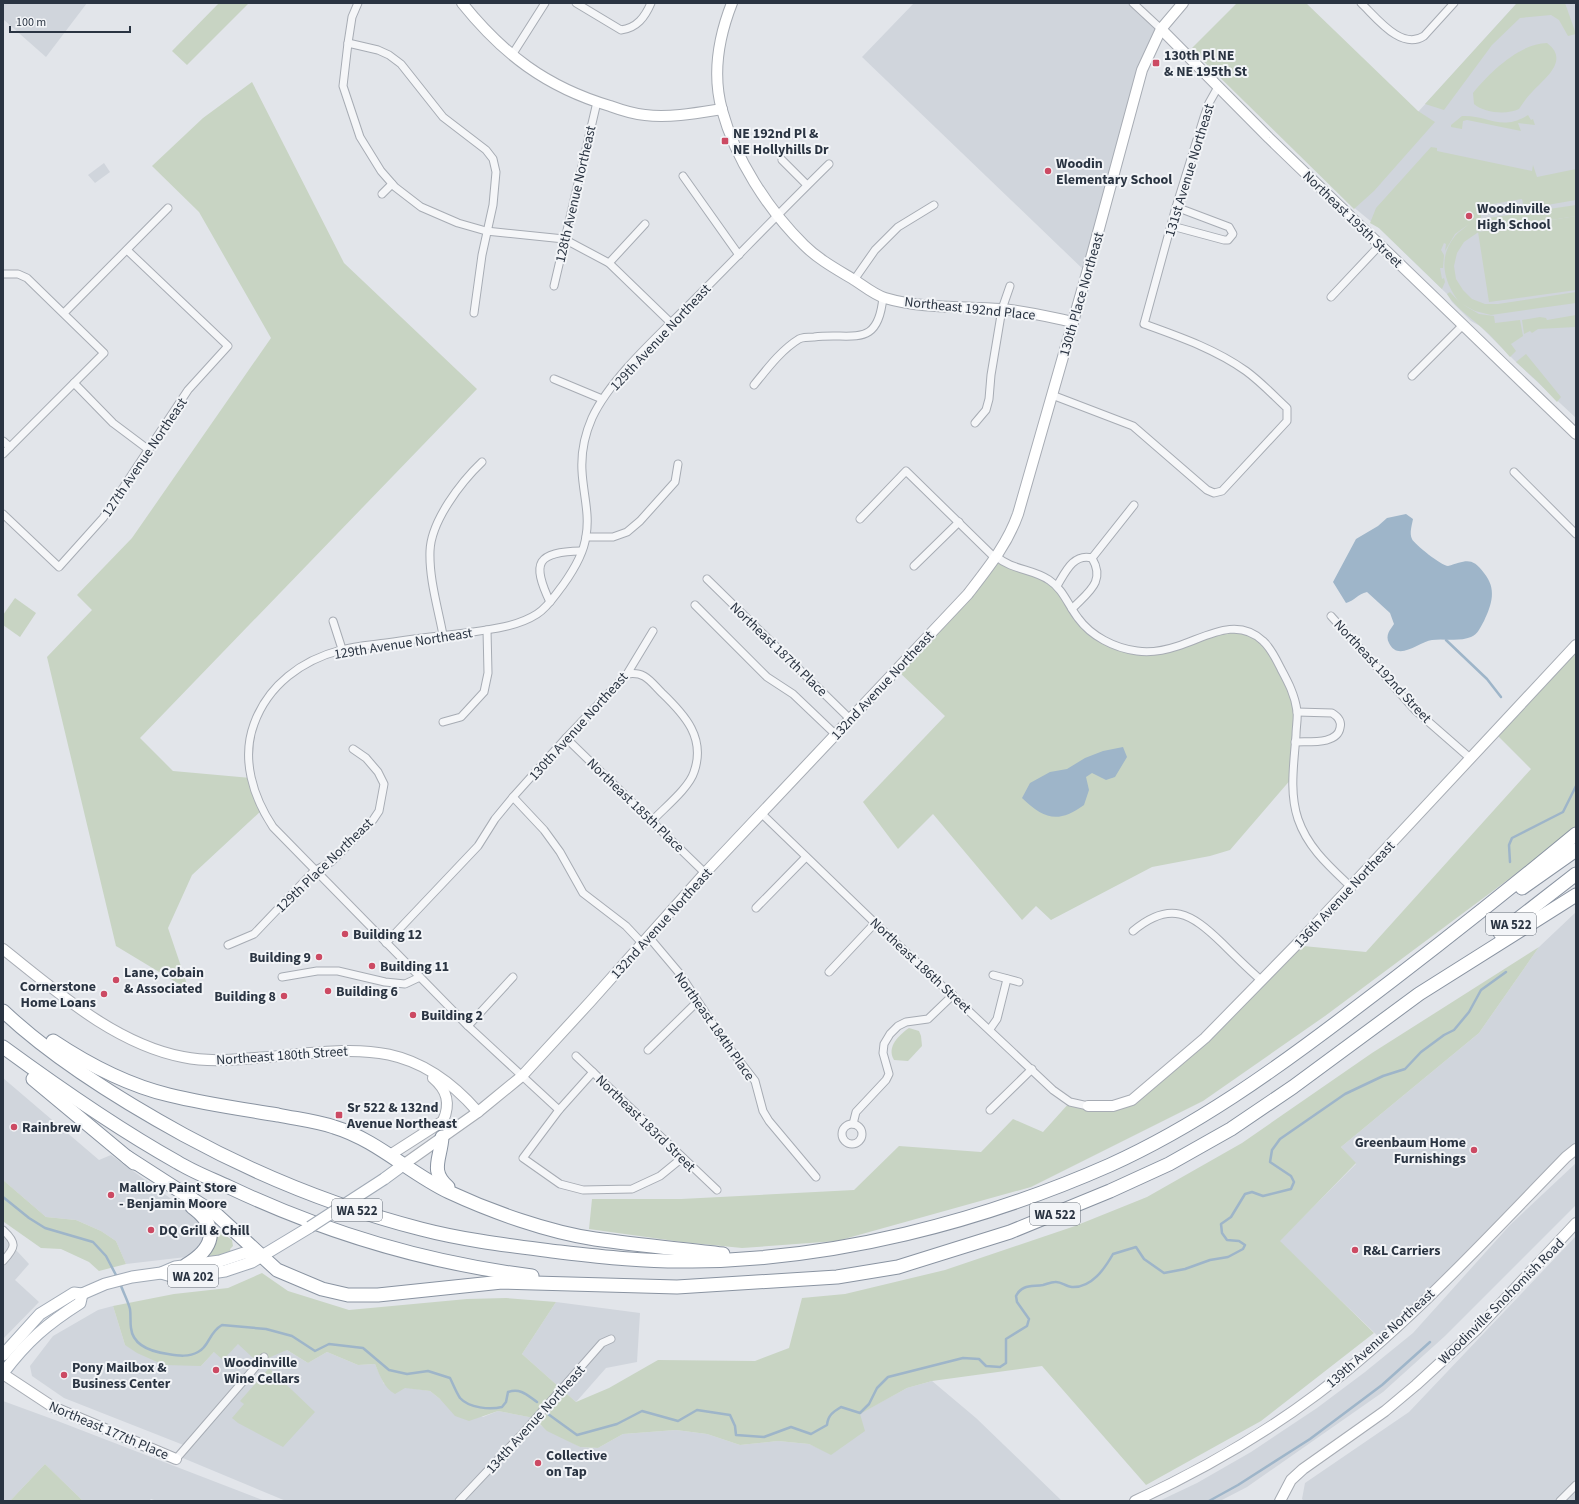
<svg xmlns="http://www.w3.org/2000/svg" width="1579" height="1504" viewBox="0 0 1579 1504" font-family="'Source Sans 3',sans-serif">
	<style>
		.built { fill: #d0d5dc }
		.green { fill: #c8d4c3 }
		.water { fill: #9eb5c9 }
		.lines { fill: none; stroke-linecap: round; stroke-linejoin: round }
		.stream { stroke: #9eb5c9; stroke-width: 2.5 }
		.street-casing { stroke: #a7acb4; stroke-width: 9 }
		.secondary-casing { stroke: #a7acb4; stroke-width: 12 }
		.primary-casing { stroke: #a1aab6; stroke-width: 13 }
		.highway-casing { stroke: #8993a1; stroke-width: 15 }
		.street { stroke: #f5f6f8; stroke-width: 7 }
		.secondary { stroke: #fff; stroke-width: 10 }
		.primary { stroke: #fff; stroke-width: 11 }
		.highway { stroke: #fff; stroke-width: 13 }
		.primary-bridge-casing { stroke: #a1aab6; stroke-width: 13; stroke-linecap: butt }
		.primary-bridge { stroke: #fff; stroke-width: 11 }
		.poi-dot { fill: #cc4a63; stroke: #f2f4f7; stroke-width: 1.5 }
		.labels { text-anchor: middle; stroke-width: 4; stroke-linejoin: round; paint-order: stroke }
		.shield { fill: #f2f4f7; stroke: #666e78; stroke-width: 1 }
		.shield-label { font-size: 13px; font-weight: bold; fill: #2a3442 }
		.poi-label { font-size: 14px; font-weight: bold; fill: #2a3442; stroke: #f2f4f7; text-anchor: start }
		.street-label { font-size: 14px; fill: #2a3442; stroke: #f2f4f7 }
	</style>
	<rect width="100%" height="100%" fill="#e2e5ea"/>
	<g class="built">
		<polygon points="3,3 87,3 46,57 3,19"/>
		<polygon points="914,3 1133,3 1161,29 1142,70 1087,273 862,57"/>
		<polygon points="1517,3 1576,3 1576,418 1516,362 1480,326 1471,321 1452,302 1447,294 1379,228 1346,201 1418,112"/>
		<polygon points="104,163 110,172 95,183 88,175"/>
		<polygon points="1576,912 1576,1149 1382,1340 1279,1241 1356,1164 1341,1147 1479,1033 1539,947"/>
		<polygon points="3,1078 99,1160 111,1155 196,1217 202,1226 204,1234 199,1247 186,1257 126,1264 116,1241 101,1231 76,1220 46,1217 3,1180"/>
		<polygon points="1576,1163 1576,1205 1445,1336 1383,1392 1247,1487 1220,1501 1159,1501 1197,1483 1251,1452 1317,1408 1365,1372 1413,1333 1510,1225"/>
		<polygon points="3,1236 29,1264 15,1280 39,1302 3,1339"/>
		<polygon points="1576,1236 1576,1501 1304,1501 1302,1499 1305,1483 1409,1412"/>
		<polygon points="556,1302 640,1313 637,1362 606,1368 576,1402 522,1354"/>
		<polygon points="113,1306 125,1345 201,1366 214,1352 238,1344 287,1350 308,1363 327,1352 358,1365 375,1364 384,1384 430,1391 440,1399 483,1417 498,1411 535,1418 540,1425 580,1447 598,1448 623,1434 676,1430 707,1434 740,1445 778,1441 809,1444 831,1454 859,1414 907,1388 932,1381 976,1418 1062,1501 286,1501 178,1456 186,1446 64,1398 32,1376 30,1366 53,1336 98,1310"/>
		<polygon points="3,1401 55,1420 265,1501 157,1501 151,1499 149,1501 83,1501 45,1464 10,1501 3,1501"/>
	</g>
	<g class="green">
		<polygon points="219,3 249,3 187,65 172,51"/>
		<polygon points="1237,3 1306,3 1418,111 1435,122 1374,191 1354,209 1191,49"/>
		<polygon points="1517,3 1565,3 1576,34 1568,36 1559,20 1551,15 1520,18 1492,45 1444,110 1425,104"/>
		<path d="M1547,43C1570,60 1545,78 1533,91C1527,97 1523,103 1519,109C1507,115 1484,113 1474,104L1473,93C1489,73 1520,43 1547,43Z"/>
		<polygon points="252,82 344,263 477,389 140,738 173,771 251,778 262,810 192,875 168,928 189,990 116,946 47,657 92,610 77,595 132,538 271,338 199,212 152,166 203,118"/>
		<path d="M1528,115L1531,120L1533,119L1535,125L1518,123L1521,131L1467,120L1463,121L1462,129L1451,127V125L1462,116C1489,115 1500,132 1528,115Z"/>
		<path d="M1431,147L1437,148V151L1532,171L1533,165L1537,177L1576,169V200L1524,209L1522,199L1493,204L1494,213L1481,215V219L1468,221L1576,205V216L1480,231L1464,242L1457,253L1454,266L1456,279L1463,290L1472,299L1485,304H1498L1576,292V303L1491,315L1475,311L1462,304L1479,314L1494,316L1495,323L1520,320L1523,336L1511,344L1516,351L1510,357C1501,347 1492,336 1481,327C1469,316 1456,308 1447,294L1450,292L1460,303C1444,283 1437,258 1455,236C1459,231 1465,228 1469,224L1455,234L1445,251L1446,244L1444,243L1441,250L1444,255L1443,268H1440L1442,279L1444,278L1445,282L1442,289L1379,228L1370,223L1376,208Z"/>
		<polygon points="1576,216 1576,290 1489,302 1478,232"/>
		<polygon points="1576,313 1576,327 1538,329 1532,333 1530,331 1524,334 1522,320 1540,317 1546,318 1547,320 1576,315"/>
		<polygon points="1526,354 1561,397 1557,402 1538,382 1516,362"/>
		<polygon points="996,560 1048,579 1078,618 1113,645 1158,651 1210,633 1245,631 1263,641 1295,699 1292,778 1230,850 1210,856 1152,867 1051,920 1036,906 1022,920 933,814 898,849 863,802 945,716 897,670"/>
		<polygon points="15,598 36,613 20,637 3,625 3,615"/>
		<polygon points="1576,652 1576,829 1325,1016 1203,1101 1031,1187 837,1241 742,1248 682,1242 589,1229 592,1199 681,1199 854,1190 899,1146 981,1152 1013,1119 1043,1132 1070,1102 1113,1106 1175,1068 1300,941 1303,946 1366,952 1531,769 1497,735"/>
		<path d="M1539,947L1479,1033L1341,1147L1356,1163L1280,1241L1374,1333L1261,1421L1146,1485L1042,1366L932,1381L907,1388L860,1414L865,1431L831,1455L809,1444L778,1441L740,1445L707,1434L676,1430L623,1434L598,1448L580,1447L547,1431L534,1418L498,1411L469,1421L455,1416L440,1399L430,1391L405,1388L395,1394C384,1388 380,1376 375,1364L358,1365L327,1352L308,1363L287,1350L261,1361L252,1357L238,1344L223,1360L214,1352L201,1366L164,1365L137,1353L125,1345L113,1306L174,1294L228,1288L262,1273L288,1291L349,1310L467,1299L506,1298L556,1302L522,1354L576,1402L609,1388L658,1360L755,1361L789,1348L802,1298L845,1294L945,1270L1075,1226L1147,1197L1242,1143L1372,1053Z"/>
		<path d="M909,1028L919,1031L921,1036L922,1046L908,1061L894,1060C886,1047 899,1035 909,1028Z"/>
		<polygon points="3,1180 46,1217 76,1220 101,1231 116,1241 126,1264 99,1271 89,1262 61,1249 41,1248 4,1222"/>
		<polygon points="215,1228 232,1240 233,1246 230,1249 231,1253 207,1259 206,1258"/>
		<polygon points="269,1368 315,1412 283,1447 238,1423 232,1418 244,1404 240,1401"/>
		<polygon points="45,1464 83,1501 10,1501"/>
	</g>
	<g class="water">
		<path d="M1406,514L1413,519C1412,525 1409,533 1412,539C1414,544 1442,566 1448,566C1465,561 1472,556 1484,573C1497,589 1492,604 1484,621C1480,628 1478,634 1471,637C1459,642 1443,638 1432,640C1419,642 1398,662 1389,643C1385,635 1390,630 1394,624L1390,613L1367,592C1358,594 1354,601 1346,603L1333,582L1356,539L1378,526L1387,518Z"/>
		<path d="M1123,747L1127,757L1115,777L1106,780L1092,773L1086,777L1089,790L1084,805C1058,824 1044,819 1022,798L1030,783L1050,772L1067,769L1085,758L1103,751Z"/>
	</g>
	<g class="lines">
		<g class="stream">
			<polyline points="1446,640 1487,679 1501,697"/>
			<polyline points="1510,862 1509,845 1512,838 1563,812 1576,786"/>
			<polyline points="3,1197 29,1218 45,1228 93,1242 106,1256 117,1277"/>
			<path d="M120,1283C123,1292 128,1301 130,1309C131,1316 130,1322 131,1328C133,1346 153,1352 168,1354C179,1356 189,1357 198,1352C210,1346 208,1333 222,1325L266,1329L292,1336L315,1351L329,1344L363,1348L389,1370L407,1374L428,1371L450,1378C453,1384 456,1392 460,1398C469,1408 490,1410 502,1407L506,1402L508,1392C521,1388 527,1395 537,1402"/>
			<path d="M548,1414L577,1435L617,1424L642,1411L678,1421L697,1410L730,1415L735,1426L736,1435L764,1437L791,1427L811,1434L827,1425C828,1415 833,1412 841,1407L860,1413L869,1404L877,1388L888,1377L963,1358L979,1359L986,1366L1000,1367L1006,1363V1339L1027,1326L1029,1319L1017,1302L1016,1296C1022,1284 1032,1287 1043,1285C1047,1284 1051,1282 1055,1282C1061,1281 1066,1287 1072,1287C1092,1288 1105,1268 1113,1254L1136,1247L1144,1259L1164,1273L1185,1269L1210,1260L1228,1257L1243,1249L1245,1245L1239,1241L1227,1240L1222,1233L1221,1224L1231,1217L1245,1194L1252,1192L1263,1196L1291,1189L1294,1182L1291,1176L1270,1162L1272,1150L1280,1139L1345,1094L1383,1076L1405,1069L1421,1052L1444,1035L1454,1030L1469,1012L1481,990L1506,972"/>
			<polyline points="1209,1501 1238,1485 1310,1439 1382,1385 1430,1342"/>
		</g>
		<defs>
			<g id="street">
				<polyline points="358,3 352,17 348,43 343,86 360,137 381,171 395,187 421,207 458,223 486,231 564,239 609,263 671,323"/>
				<path d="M576,3L621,30C637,28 645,17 651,3"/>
				<polyline points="1133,3 1161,29"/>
				<path d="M1361,3C1376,17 1401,51 1424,36L1454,3"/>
				<polyline points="348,43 378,50 389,55 401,64 443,117 486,150 493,159 496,172 493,205 482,255 474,313"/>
				<polyline points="512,55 545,3"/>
				<polyline points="782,160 807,185"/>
				<polyline points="683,176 739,255"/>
				<polyline points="382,194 392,184"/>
				<polyline points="1172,226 1224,240 1228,240 1233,234 1229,227 1176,207"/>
				<polyline points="609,263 645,224"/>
				<polyline points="3,274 18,274 27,278 104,353 3,454"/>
				<polyline points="854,280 875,250 898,227 934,205"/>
				<polyline points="554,286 597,102"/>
				<polyline points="1331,297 1380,245"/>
				<polyline points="64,313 168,208"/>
				<polyline points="1412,376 1463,325"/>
				<polyline points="554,379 602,399"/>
				<polyline points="74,383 113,423 149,450"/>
				<path d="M754,385C767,369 781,350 799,339C803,337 809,337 814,337C852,332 878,350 883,297"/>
				<path d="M1052,395L1133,426L1207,490L1214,493L1222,491L1287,421V408C1274,396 1261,382 1246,371C1215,349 1180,337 1144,324L1176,207L1204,117L1209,103L1218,87"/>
				<polyline points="975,423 986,410 989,399 991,375 1002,309 1010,286"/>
				<polyline points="3,441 10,447"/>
				<polyline points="1514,472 1576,534"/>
				<polyline points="3,514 59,567 103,518 188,390 228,346 127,250"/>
				<polyline points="860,519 906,471 996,559"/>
				<polyline points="586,537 613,537 627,532 640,521 675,482 678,464"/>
				<path d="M997,557C1012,570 1033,569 1049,580C1063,589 1068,605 1078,618C1091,636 1114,648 1137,651C1150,653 1166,650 1178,646C1206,637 1237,616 1263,641C1271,648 1276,659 1281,669C1288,682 1295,695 1297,711C1298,718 1296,727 1296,735C1294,763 1289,792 1298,819C1308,848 1329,866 1351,887"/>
				<polyline points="914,566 959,522"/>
				<polyline points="707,579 850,719"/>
				<path d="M1057,586C1065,573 1073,553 1092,558L1134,505"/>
				<path d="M550,602C531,562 537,552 581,551"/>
				<polyline points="695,605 767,677 793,694 835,734"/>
				<path d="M1072,609C1088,592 1106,582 1092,558"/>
				<polyline points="1331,616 1415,710 1470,758"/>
				<polyline points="333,621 342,649"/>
				<path d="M443,635C438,608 429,579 430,551C431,521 461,482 482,462"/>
				<path d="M627,674C645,671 650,681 662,693C685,715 706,738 694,772C689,788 664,808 652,821"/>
				<polyline points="443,722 461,717 484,692 488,673 487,630"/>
				<polyline points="566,738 705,873"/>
				<path d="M1295,742C1308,741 1337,745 1340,728C1342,721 1337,716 1332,713L1297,712"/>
				<polyline points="513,797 544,830 560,852 583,893 626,926 642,943"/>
				<polyline points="761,813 875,923 1053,1090 1070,1102 1088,1106"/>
				<polyline points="756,908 806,857"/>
				<path d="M1133,931C1170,900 1191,913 1222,943C1235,956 1248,969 1262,981"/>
				<polyline points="648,936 680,974 724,1041 755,1081 763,1111 769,1121 816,1177"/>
				<polyline points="386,943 478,846 495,819 513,797 566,738 627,674 653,631"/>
				<polyline points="228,945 254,934 314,871 331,862 373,820 379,811 384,784 378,772 366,758 353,749"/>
				<polyline points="829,972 875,923"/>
				<polyline points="993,975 1019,982"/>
				<polyline points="282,977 317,971 338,971 385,982 405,984 420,977"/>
				<polyline points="468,1026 513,977"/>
				<polyline points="990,1029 997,1019 1007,979"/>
				<polyline points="648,1050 697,1002"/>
				<polyline points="576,1056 717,1190"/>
				<polyline points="593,1072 559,1110 523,1158 560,1184 583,1190 632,1189 660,1176 682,1158"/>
				<path d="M559,1110L468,1026L273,827C253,797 241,759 254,724C268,685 302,660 341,650C355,646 371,645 386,643C412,639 438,636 465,633C488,630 517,627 537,614C548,607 555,595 563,585C573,571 584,553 586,536C590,514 583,493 582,471C581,454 585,434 592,418C610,379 658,336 689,305C736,258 782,210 829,164"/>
				<polyline points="990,1110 1032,1069"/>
				<polyline points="853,1124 856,1112 886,1080 889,1074 883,1053 884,1044 890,1034 898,1026 906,1022 928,1019 953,995"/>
				<circle cx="852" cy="1134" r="10"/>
				<path d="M3,1230C17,1243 16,1247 3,1261"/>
				<polyline points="176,1459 264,1357"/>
				<polyline points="459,1501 523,1433 602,1343 611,1339"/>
				<polyline points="1560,1501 1576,1485"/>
			</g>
			<g id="secondary">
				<path d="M462,3C503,54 546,87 610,106C621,110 633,114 645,115C670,118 697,113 722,109"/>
				<path d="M732,3C719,36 712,74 722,110C735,158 768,210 804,245C819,260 838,270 856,281C865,287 875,295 885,298C922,309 963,306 1001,309C1026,311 1049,317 1073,322"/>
				<polyline points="1161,29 1269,138 1576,434"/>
				<path d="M3,949C56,991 115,1044 183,1057C207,1062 231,1060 255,1058C348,1051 408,1032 478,1112"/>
				<polyline points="1088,1106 1113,1106 1132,1100 1205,1038 1300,941 1576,645"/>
				<path d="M390,1155L443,1121C451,1103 447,1090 433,1078"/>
				<path d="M403,1165L478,1112L522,1076L590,1002L705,873L968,594C988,568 1007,545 1018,514L1087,273L1142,70L1161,29L1183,3"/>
				<polyline points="3,1374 53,1407 176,1459"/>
				<path d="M1135,1501C1198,1472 1261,1436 1317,1394C1408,1325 1486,1239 1566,1157L1576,1149"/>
				<polyline points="1280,1501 1291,1480 1303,1469 1385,1411 1416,1385 1477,1329 1576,1223"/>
			</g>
			<g id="primary">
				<polyline points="384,1179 403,1165"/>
				<polyline points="161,1273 178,1278 225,1271 252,1262 310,1227"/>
				<polyline points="3,1355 40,1314 74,1293 82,1294 105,1284 132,1277 161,1273 175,1267 220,1261 244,1253 261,1255"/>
				<path d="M3,1373C27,1341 47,1324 80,1303L82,1294"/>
			</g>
			<g id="highway">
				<polyline points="1522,888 1576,850"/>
				<polyline points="1500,933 1576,874"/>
				<path d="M3,1011C55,1060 122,1101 184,1135C259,1176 339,1208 421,1229C467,1241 514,1246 560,1252C603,1257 648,1262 692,1261C833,1260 981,1222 1110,1165C1196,1126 1273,1071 1348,1014C1425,956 1501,896 1576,834"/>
				<path d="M53,1041C89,1065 127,1085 169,1095C205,1104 242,1109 278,1115C297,1119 316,1121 334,1127C377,1140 409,1173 449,1192C492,1212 548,1232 595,1239C638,1245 681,1249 723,1254"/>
				<path d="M3,1047C59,1088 116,1128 177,1162C193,1172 212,1179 229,1187C324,1232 428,1263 532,1276"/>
				<polyline points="33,1079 134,1163"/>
				<path d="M442,1137C441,1158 429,1171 448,1187"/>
				<polyline points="127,1157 217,1215 277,1270 322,1289 348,1295 378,1295 502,1282 677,1287 837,1277 898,1267 1010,1232 1110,1191 1169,1164 1231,1129 1293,1087 1419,994 1576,895"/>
				<path d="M186,1265C213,1249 221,1228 192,1207"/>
			</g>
		</defs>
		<use href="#street" class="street-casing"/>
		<use href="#secondary" class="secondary-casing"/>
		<use href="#primary" class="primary-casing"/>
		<use href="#highway" class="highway-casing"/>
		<use href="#street" class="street"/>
		<use href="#secondary" class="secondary"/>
		<use href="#primary" class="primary"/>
		<use href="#highway" class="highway"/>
		<defs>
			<polyline id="primary-bridge" points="310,1227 384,1179"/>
		</defs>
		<use href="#primary-bridge" class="primary-bridge-casing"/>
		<use href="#primary-bridge" class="primary-bridge"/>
	</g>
	<g class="poi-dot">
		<rect x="1152" y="59" width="8" height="8" rx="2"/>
		<rect x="721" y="137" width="8" height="8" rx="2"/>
		<circle cx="1048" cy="171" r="4"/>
		<circle cx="1469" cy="216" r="4"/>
		<circle cx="345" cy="934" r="4"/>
		<circle cx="319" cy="957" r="4"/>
		<circle cx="372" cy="966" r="4"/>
		<circle cx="116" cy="980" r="4"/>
		<circle cx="328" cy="991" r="4"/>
		<circle cx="104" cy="994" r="4"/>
		<circle cx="284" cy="996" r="4"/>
		<circle cx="413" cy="1015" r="4"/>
		<rect x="335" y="1111" width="8" height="8" rx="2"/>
		<circle cx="14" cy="1127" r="4"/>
		<circle cx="1474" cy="1150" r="4"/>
		<circle cx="111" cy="1195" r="4"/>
		<circle cx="151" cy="1230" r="4"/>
		<circle cx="1355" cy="1250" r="4"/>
		<circle cx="216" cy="1370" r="4"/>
		<circle cx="64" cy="1375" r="4"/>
		<circle cx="538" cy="1463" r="4"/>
	</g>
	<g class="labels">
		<g class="shield">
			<rect x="1486" y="913" width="50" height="22" rx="3"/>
			<rect x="332" y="1199" width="50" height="22" rx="3"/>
			<rect x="1030" y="1203" width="50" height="22" rx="3"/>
			<rect x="168" y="1265" width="50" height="22" rx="3"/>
		</g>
		<g class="shield-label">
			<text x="1511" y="929">WA 522</text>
			<text x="357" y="1215">WA 522</text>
			<text x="1055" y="1219">WA 522</text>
			<text x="193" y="1281">WA 202</text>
		</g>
		<g class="poi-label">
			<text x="1164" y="60">130th Pl NE<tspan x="1164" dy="16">&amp; NE 195th St</tspan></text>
			<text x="733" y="138">NE 192nd Pl &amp;<tspan x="733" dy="16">NE Hollyhills Dr</tspan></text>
			<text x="1056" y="168">Woodin<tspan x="1056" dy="16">Elementary School</tspan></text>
			<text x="1477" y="213">Woodinville<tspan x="1477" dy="16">High School</tspan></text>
			<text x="353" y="939">Building 12</text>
			<text x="311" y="962" text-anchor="end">Building 9</text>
			<text x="380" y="971">Building 11</text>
			<text x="124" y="977">Lane, Cobain<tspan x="124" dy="16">&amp; Associated</tspan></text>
			<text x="96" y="991" text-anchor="end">Cornerstone<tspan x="96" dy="16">Home Loans</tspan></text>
			<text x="336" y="996">Building 6</text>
			<text x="276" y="1001" text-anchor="end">Building 8</text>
			<text x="421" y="1020">Building 2</text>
			<text x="347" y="1112">Sr 522 &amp; 132nd<tspan x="347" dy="16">Avenue Northeast</tspan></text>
			<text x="22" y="1132">Rainbrew</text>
			<text x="1466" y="1147" text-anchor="end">Greenbaum Home<tspan x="1466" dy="16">Furnishings</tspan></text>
			<text x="119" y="1192">Mallory Paint Store<tspan x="119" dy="16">- Benjamin Moore</tspan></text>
			<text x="159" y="1235">DQ Grill &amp; Chill</text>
			<text x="1363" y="1255">R&amp;L Carriers</text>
			<text x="224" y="1367">Woodinville<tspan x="224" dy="16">Wine Cellars</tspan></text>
			<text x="72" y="1372">Pony Mailbox &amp;<tspan x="72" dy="16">Business Center</tspan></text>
			<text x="546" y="1460">Collective<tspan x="546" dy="16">on Tap</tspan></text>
		</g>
		<g class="street-label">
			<text transform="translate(1189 170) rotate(-73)" y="5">131st Avenue Northeast</text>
			<text transform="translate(575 194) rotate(-77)" y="5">128th Avenue Northeast</text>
			<text transform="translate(1353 219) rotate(44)" y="5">Northeast 195th Street</text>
			<text transform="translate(1081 294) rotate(-74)" y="5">130th Place Northeast</text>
			<text transform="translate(970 308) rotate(6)" y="5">Northeast 192nd Place</text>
			<text transform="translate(660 337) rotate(-47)" y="5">129th Avenue Northeast</text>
			<text transform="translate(144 457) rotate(-56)" y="5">127th Avenue Northeast</text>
			<text transform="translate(403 643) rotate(-9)" y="5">129th Avenue Northeast</text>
			<text transform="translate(779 649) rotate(44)" y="5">Northeast 187th Place</text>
			<text transform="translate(1383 671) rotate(47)" y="5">Northeast 192nd Street</text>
			<text transform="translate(882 685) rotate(-47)" y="5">132nd Avenue Northeast</text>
			<text transform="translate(578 726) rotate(-48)" y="5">130th Avenue Northeast</text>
			<text transform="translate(636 805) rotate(44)" y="5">Northeast 185th Place</text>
			<text transform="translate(324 865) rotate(-44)" y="5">129th Place Northeast</text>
			<text transform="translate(1344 894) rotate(-47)" y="5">136th Avenue Northeast</text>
			<text transform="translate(661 923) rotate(-48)" y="5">132nd Avenue Northeast</text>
			<text transform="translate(921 965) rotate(43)" y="5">Northeast 186th Street</text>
			<text transform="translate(715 1026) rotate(55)" y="5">Northeast 184th Place</text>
			<text transform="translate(282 1055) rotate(-4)" y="5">Northeast 180th Street</text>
			<text transform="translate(646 1123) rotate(44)" y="5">Northeast 183rd Street</text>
			<text transform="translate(1501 1301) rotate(-45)" y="5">Woodinville Snohomish Road</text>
			<text transform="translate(1380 1338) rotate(-42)" y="5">139th Avenue Northeast</text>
			<text transform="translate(535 1419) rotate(-48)" y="5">134th Avenue Northeast</text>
			<text transform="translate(109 1430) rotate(23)" y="5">Northeast 177th Place</text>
		</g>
	</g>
	<rect width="1579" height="1504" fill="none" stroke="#2a3442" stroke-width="8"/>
	<path d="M10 26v6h120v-6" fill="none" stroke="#2a3442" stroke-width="2"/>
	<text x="16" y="26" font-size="12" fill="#2a3442" stroke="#f2f4f7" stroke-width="3" paint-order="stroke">100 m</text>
</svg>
